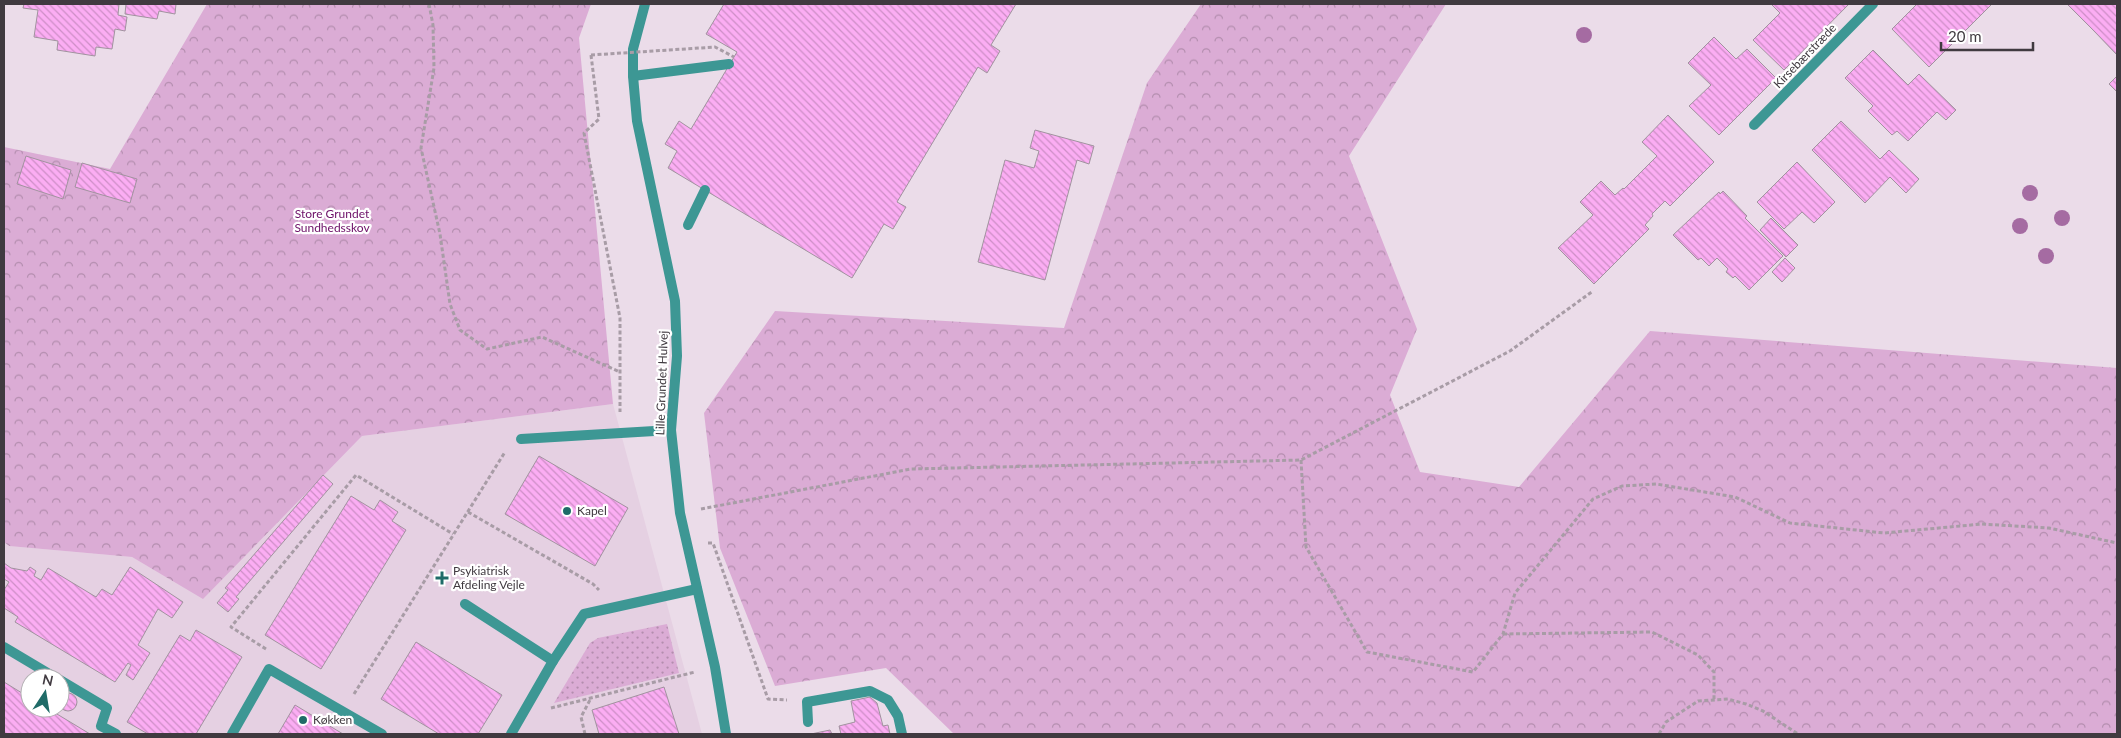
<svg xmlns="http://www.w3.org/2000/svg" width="2121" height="738" viewBox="0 0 2121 738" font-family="Lato,sans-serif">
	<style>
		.built { fill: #e5d0e2; fill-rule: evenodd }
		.grass { fill: url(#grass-dots) }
		.forest { fill: url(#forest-crowns) }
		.building { fill: url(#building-back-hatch); stroke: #a1939f }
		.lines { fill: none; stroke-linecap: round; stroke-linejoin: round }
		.path { stroke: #a89ca6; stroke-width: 3; stroke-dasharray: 4 2.5; stroke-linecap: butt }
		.lane { stroke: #3d9794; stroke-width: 10 }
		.street { stroke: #3d9794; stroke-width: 10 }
		.path-bridge { stroke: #a89ca6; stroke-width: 3; stroke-dasharray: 4 2.5; stroke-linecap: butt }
		.tree { fill: #a56ba2 }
		.poi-dot { fill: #1f6b68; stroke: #fff; stroke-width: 2 }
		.labels { text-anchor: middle; stroke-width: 4.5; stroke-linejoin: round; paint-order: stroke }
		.street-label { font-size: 12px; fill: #403a40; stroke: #fff }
		.park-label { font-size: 12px; fill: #6c0f67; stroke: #fff }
		.poi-label { font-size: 12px; fill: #403a40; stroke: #fff; text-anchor: start }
	</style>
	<defs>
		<pattern id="grass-dots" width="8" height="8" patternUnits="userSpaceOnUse" patternTransform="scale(1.25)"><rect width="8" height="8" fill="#dbacd5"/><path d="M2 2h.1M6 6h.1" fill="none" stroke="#b38dae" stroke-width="1.8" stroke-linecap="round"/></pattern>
		<pattern id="forest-crowns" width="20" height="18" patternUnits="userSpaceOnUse" patternTransform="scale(1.25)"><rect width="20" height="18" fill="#dbacd5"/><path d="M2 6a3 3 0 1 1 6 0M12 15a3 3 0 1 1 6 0" fill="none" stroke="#b38dae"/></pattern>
		<pattern id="building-back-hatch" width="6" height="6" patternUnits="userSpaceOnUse" patternTransform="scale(1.25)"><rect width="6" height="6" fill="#fbadf3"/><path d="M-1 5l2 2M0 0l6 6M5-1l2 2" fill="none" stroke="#cd8ec6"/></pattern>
	</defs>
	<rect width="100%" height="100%" fill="#ebdce9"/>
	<path class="built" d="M613,404L702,734H4V542L9,546L132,557L203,598L362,436ZM30,678H60V708H30Z"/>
	<polygon class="grass" points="667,624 679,673 554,703 590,643 598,638"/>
	<g class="forest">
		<polygon points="207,4 591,4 579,38 613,404 362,436 203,599 132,557 9,546 4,542 4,147 110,169"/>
		<polygon points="1201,4 1446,4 1349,156 1417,329 1390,395 1420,472 1519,487 1650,331 2117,368 2117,734 954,734 886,668 775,686 720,548 704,413 775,311 1064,328 1147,83"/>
	</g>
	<g class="building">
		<polygon points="24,4 119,4 118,15 127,17 125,31 115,29 112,49 96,47 95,56 57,50 58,41 34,37 38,10 23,8"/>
		<polygon points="126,4 176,4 175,14 159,11 157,19 125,14"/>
		<polygon points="724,4 1016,4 991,45 1000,51 987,73 978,67 897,202 906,207 893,229 884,224 852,278 668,168 677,151 665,144 679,121 691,129 737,52 706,34"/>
		<polygon points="1771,4 1849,4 1784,70 1753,40 1780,13"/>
		<polygon points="1917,4 1992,4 1929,67 1892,29"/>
		<polygon points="2067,4 2117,4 2117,55 2094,31"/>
		<polygon points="1714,37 1736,59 1747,49 1776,78 1719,135 1689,106 1711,85 1688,63"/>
		<polygon points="1873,50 1908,85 1919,74 1956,110 1946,120 1937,112 1908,141 1897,131 1892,135 1868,111 1873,106 1845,78"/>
		<polygon points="2117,76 2117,92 2109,84"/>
		<polygon points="1668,115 1714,162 1670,206 1665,201 1652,214 1653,216 1645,225 1649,229 1594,284 1558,248 1593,215 1580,202 1601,181 1615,195 1623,188 1624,189 1657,156 1642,142"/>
		<polygon points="1841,121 1880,159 1889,150 1919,179 1906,193 1890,177 1865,203 1812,150"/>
		<polygon points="1035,130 1094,146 1089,164 1077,160 1045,280 978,262 1005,160 1034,168 1039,151 1030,148"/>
		<polygon points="26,156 71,170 63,199 17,184"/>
		<polygon points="1797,162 1835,202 1814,223 1802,212 1784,229 1757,202"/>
		<polygon points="82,163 137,179 130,203 75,187"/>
		<polygon points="1723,191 1747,216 1745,218 1783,256 1749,290 1735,276 1733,278 1726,272 1728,269 1717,258 1709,266 1701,258 1698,260 1673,235 1719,192 1720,194"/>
		<polygon points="1771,218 1798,245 1786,257 1760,230"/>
		<polygon points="1785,258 1795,268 1782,282 1772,272"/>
		<polygon points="539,456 628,508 595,566 505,514"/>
		<polygon points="323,475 333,484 236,597 239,599 228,612 217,603 228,590 225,588"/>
		<polygon points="351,496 374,510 380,500 398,512 392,521 406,530 321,669 265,635"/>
		<polygon points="4,563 11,568 27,571 30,567 36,571 34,576 41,580 48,568 96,597 102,589 112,595 130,567 183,602 172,618 158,609 138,645 150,653 133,680 126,675 131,665 128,663 115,682 15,622 18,617 4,608 4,590 9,582 4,579"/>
		<polygon points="196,630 242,657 196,734 148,734 127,722 180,635 190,641"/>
		<polygon points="416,642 502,695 478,734 439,734 381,699"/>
		<polygon points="4,682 30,698 30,708 47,708 90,734 4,734"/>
		<polygon points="664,687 679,734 599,734 592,710"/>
		<circle cx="68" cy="702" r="9"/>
		<polygon points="870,697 877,703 883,726 888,725 890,734 841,734 839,726 855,722 851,701"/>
		<polygon points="295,705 343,734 278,734"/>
		<polygon points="830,730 832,734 811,734"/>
	</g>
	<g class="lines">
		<g class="path">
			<polyline points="429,4 433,25 434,68 421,148 440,234 450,304 460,330 487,349 542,337 620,372"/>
			<polyline points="591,55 599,119 584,133 620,318 620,412"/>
			<polyline points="1301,460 1306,547 1367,652 1473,672 1503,634 1515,593 1593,499 1622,486 1656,484 1735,497 1790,523 1884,533 1982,524 2049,528 2117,543"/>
			<polyline points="701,509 911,469 1301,460 1510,351 1593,291"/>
			<polyline points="468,512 593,584 599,590"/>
			<polyline points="708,543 713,543 768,699 787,700"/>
			<polyline points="1503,634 1652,632 1698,655 1714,672 1714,699"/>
			<polyline points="266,649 231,627 356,475 453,534"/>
			<polyline points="354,694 505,452"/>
			<polyline points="551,708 695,672"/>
			<polyline points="585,734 581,717 591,698"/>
			<polyline points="1659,734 1666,722 1698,701 1728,699 1746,704 1763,711 1798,734"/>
		</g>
		<g class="lane">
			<polyline points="633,76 729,64"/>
			<polyline points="688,225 705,190"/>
			<polyline points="521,439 671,430"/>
			<polyline points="465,604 553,661"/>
			<polyline points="4,647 56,678"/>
			<polyline points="60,680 107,708 101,726 116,734"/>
			<polyline points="808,722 807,702 870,691 888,700 898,716 902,734"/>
			<polyline points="232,734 269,669 382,734"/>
			<polyline points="511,734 553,661 584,614 697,589"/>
		</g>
		<g class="street">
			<polyline points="645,4 633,49 633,76 637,121 675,301 677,356 671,430 680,513 715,667 726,734"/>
			<polyline points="1754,125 1873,4"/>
		</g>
		<polyline class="path-bridge" points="591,55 715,47 734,57"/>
	</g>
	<g class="tree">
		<circle cx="1584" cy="35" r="8"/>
		<circle cx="2030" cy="193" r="8"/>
		<circle cx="2062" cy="218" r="8"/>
		<circle cx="2020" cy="226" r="8"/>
		<circle cx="2046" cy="256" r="8"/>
	</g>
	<g class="poi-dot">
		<circle cx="567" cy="511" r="5"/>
		<path d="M439.5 570.5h5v5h5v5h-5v5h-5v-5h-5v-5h5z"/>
		<circle cx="303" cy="720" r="5"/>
	</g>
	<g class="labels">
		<g class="street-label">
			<text transform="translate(1805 56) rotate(-46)" y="4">Kirsebærstræde</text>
			<text transform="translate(662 383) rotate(-88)" y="4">Lille Grundet Hulvej</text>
		</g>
		<g class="park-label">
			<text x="332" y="218">Store Grundet<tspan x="332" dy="14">Sundhedsskov</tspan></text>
		</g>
		<g class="poi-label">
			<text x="577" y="515">Kapel</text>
			<text x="453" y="575">Psykiatrisk<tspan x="453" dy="14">Afdeling Vejle</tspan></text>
			<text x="313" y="724">Køkken</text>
		</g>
	</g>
	<rect width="2121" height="738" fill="none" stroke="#403a40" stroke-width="10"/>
	<g transform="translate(45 693) rotate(12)"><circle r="24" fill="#ffffff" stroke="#b3b0b3"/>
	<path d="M0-4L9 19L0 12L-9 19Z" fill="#1f6b68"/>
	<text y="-8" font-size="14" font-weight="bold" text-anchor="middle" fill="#403a40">N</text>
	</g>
	<path d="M1941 42v8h92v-8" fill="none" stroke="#403a40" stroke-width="2.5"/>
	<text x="1948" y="42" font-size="15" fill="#403a40" stroke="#ffffff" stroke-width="4" paint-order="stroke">20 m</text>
</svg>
